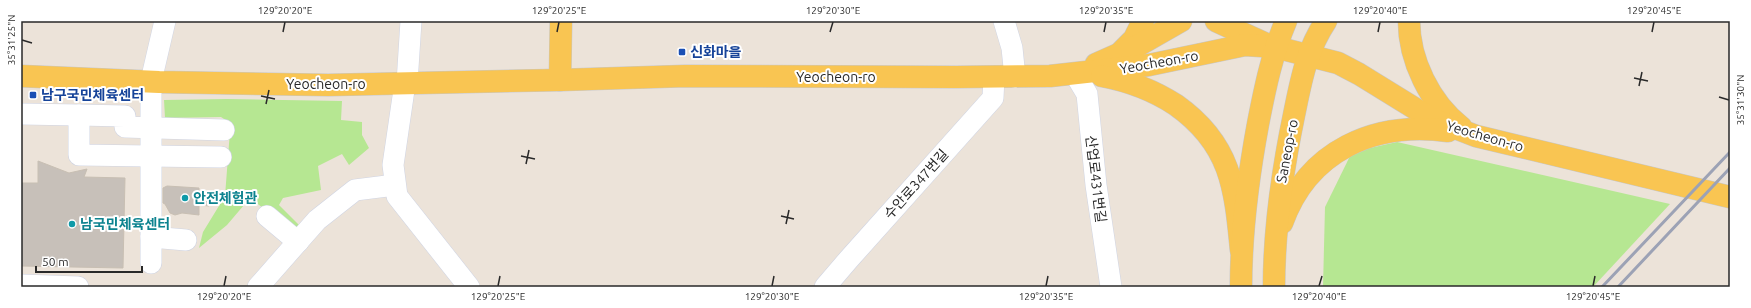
<svg xmlns="http://www.w3.org/2000/svg" width="1751" height="308" viewBox="0 0 1751 308" font-family="Ubuntu,'Noto Sans KR',sans-serif">
	<style>
		.green { fill: #b6e792 }
		.building { fill: #c7c0b9; stroke: #c8bfb3 }
		.lines { fill: none; stroke-linecap: round; stroke-linejoin: round }
		.minor-casing { stroke: #cfd4e3; stroke-width: 22 }
		.major-casing { stroke: #c7c7c7; stroke-width: 23 }
		.minor { stroke: #fff; stroke-width: 21 }
		.major { stroke: #f9c552; stroke-width: 22 }
		.rail { stroke: #9ca2b5; stroke-width: 3 }
		.ticks { fill: none; stroke: #292929; stroke-width: 1.5 }
		.transit-dot { fill: #1a4fb4; stroke: #fff; stroke-width: 1.5 }
		.culture-dot { fill: #0f9aa8; stroke: #fff; stroke-width: 1.5 }
		.labels { text-anchor: middle; stroke-width: 4; stroke-linejoin: round; paint-order: stroke }
		.transit-label { font-size: 14px; font-weight: bold; fill: #164399; stroke: #fff; text-anchor: start }
		.street-label { font-size: 14px; fill: #292929; stroke: #fff }
		.culture-label { font-size: 14px; font-weight: bold; fill: #0d838f; stroke: #fff; text-anchor: start }
		.neatline { fill: none; stroke: #292929; stroke-width: 1.5 }
		.ticks-label { font-size: 10px; text-anchor: middle; fill: #292929 }
	</style>
	<rect width="100%" height="100%" fill="#ece3d9"/>
	<g class="green">
		<polygon points="227,99 342,101 341,120 362,122 362,135 369,148 349,165 342,154 318,166 321,190 283,198 279,205 299,225 295,233 250,198 227,225 199,248 203,232 225,196 230,131 226,127 224,119 221,117 165,118 164,100"/>
		<polygon points="1397,142 1670,204 1593,287 1323,287 1325,207 1352,152"/>
	</g>
	<g class="building">
		<polygon points="38,161 69,173 87,169 84,177 125,178 123,268 21,266 21,183 38,183"/>
		<polygon points="167,186 199,188 199,191 210,192 209,206 199,205 199,215 182,213 175,215 170,213 165,204 163,203 163,188"/>
	</g>
	<g class="lines">
		<defs>
			<g id="minor">
				<polyline points="1004,21 1012,48 1015,77"/>
				<polyline points="1075,74 1087,94 1096,185 1111,287"/>
				<polyline points="405,83 393,165 397,196 469,287"/>
				<polyline points="407,83 411,21"/>
				<polyline points="21,114 79,115"/>
				<polyline points="221,157 79,155 79,115 125,116 125,127 224,130"/>
				<polyline points="267,216 298,242"/>
				<polyline points="151,237 186,240"/>
				<polyline points="151,263 151,81 165,21"/>
				<polyline points="21,285 78,287"/>
				<polyline points="258,287 317,220 355,190 395,185"/>
				<polyline points="825,287 849,259 993,98 994,77"/>
			</g>
			<g id="major">
				<polyline points="1216,21 1264,43"/>
				<path d="M1409,21C1409,60 1430,103 1461,127"/>
				<polyline points="1122,51 1134,39 1143,21"/>
				<polyline points="1096,64 1139,45 1181,21"/>
				<polyline points="21,76 159,82 328,85 560,80 685,76 956,77 1050,76 1149,65 1245,45 1275,47 1338,63 1359,74 1432,119 1476,136 1730,197"/>
				<path d="M1102,76C1129,81 1153,90 1176,105C1231,144 1235,187 1241,250"/>
				<polyline points="560,80 561,21"/>
				<path d="M1282,223C1308,150 1375,121 1448,131"/>
				<path d="M1241,287C1241,231 1248,178 1258,124C1265,88 1272,54 1286,21"/>
				<path d="M1274,287C1274,228 1282,173 1294,115C1301,81 1306,51 1326,21"/>
			</g>
		</defs>
		<use href="#minor" class="minor-casing"/>
		<use href="#major" class="major-casing"/>
		<use href="#minor" class="minor"/>
		<use href="#major" class="major"/>
		<g class="rail">
			<polyline points="1602,287 1730,152"/>
			<polyline points="1618,287 1730,168"/>
		</g>
	</g>
	<path class="ticks" d="M283,32L285,22M557,32L559,22M830,32L833,22M1104,32L1106,22M1378,32L1380,22M1652,32L1654,22M22,40L32,43M1634,78L1648,81M1639,86L1642,72M261,96L275,99M1719,97L1729,100M266,104L269,90M521,156L535,159M526,164L529,150M781,216L794,219M786,224L789,210M224,286L226,276M498,286L500,276M772,286L774,276M1046,286L1048,276M1319,286L1322,276M1593,286L1595,276"/>
	<g class="transit-dot">
		<rect x="678" y="48" width="8" height="8" rx="2"/>
		<rect x="29" y="91" width="8" height="8" rx="2"/>
	</g>
	<g class="culture-dot">
		<circle cx="185" cy="198" r="4"/>
		<circle cx="72" cy="224" r="4"/>
	</g>
	<g class="labels">
		<g class="transit-label">
			<text x="690" y="57">신화마을</text>
			<text x="41" y="100">남구국민체육센터</text>
		</g>
		<g class="street-label">
			<text transform="translate(1159 62) rotate(-10)" y="5">Yeocheon-ro</text>
			<text x="836" y="82">Yeocheon-ro</text>
			<text x="326" y="89">Yeocheon-ro</text>
			<text transform="translate(1485 136) rotate(16)" y="5">Yeocheon-ro</text>
			<text transform="translate(1287 151) rotate(-79)" y="5">Saneop-ro</text>
			<text transform="translate(1096 179) rotate(83)" y="5">산업로431번길</text>
			<text transform="translate(916 184) rotate(-48)" y="5">수안로347번길</text>
		</g>
		<g class="culture-label">
			<text x="193" y="203">안전체험관</text>
			<text x="80" y="229">남국민체육센터</text>
		</g>
	</g>
	<rect width="1751" height="308" fill="none" stroke="#ffffff" stroke-width="44"/>
	<path d="M36 266v6h106v-6" fill="none" stroke="#292929" stroke-width="2"/>
	<text x="42" y="266" font-size="12" fill="#292929" stroke="#ffffff" stroke-width="3" paint-order="stroke">50 m</text>
	<rect x="22" y="22" width="1707" height="264" class="neatline"/>
	<g class="ticks-label">
		<text x="285" y="14">129°20'20"E</text>
		<text x="559" y="14">129°20'25"E</text>
		<text x="833" y="14">129°20'30"E</text>
		<text x="1106" y="14">129°20'35"E</text>
		<text x="1380" y="14">129°20'40"E</text>
		<text x="1654" y="14">129°20'45"E</text>
		<text transform="translate(11 40) rotate(-90)" y="4">35°31'25"N</text>
		<text transform="translate(1740 100) rotate(-90)" y="4">35°31'30"N</text>
		<text x="224" y="300">129°20'20"E</text>
		<text x="498" y="300">129°20'25"E</text>
		<text x="772" y="300">129°20'30"E</text>
		<text x="1046" y="300">129°20'35"E</text>
		<text x="1319" y="300">129°20'40"E</text>
		<text x="1593" y="300">129°20'45"E</text>
	</g>
</svg>
